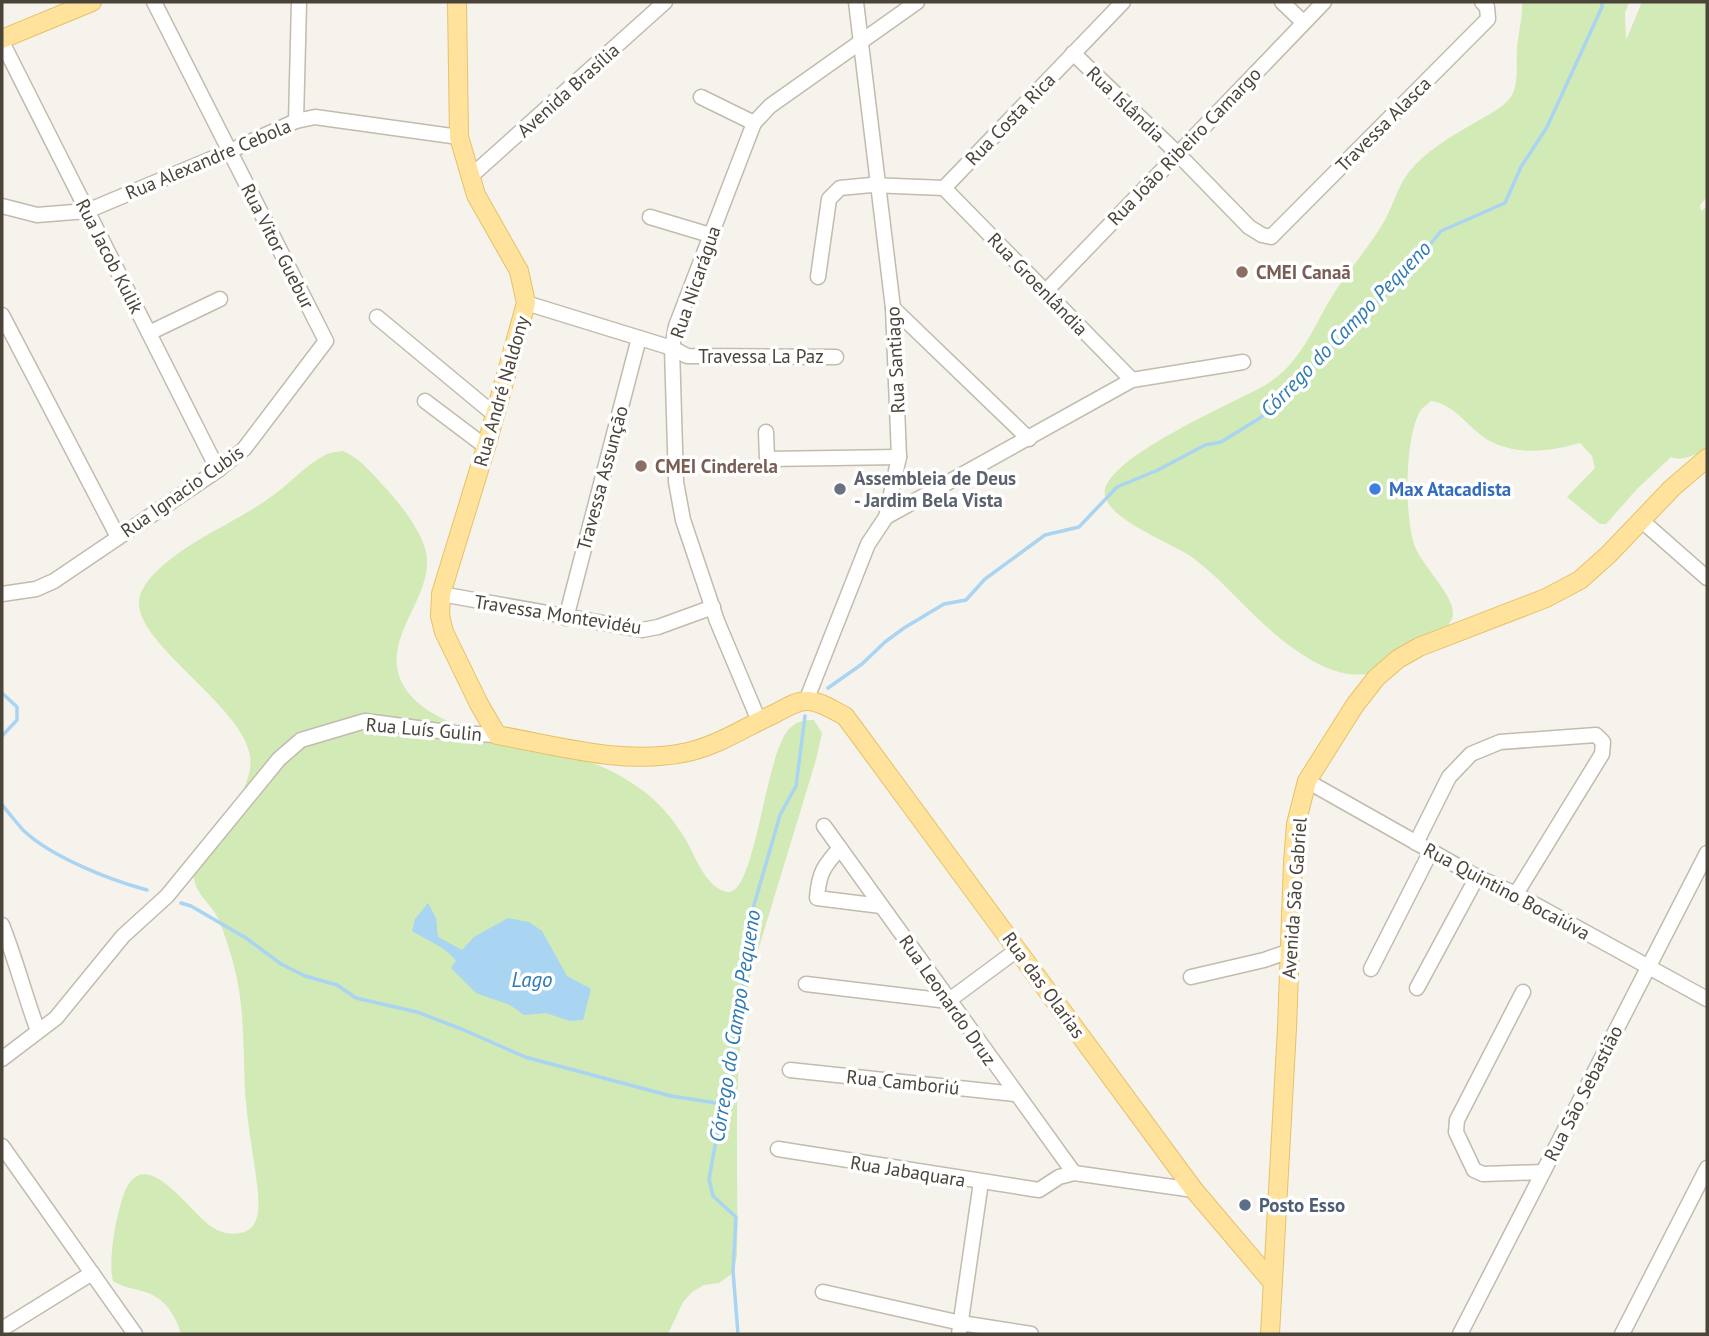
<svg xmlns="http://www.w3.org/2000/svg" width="1709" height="1336" viewBox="0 0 1709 1336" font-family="'PT Sans',sans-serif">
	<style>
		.green { fill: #d2eab5 }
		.water { fill: #a9d4f2 }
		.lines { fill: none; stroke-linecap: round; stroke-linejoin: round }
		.stream { stroke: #a9d4f2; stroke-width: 3.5 }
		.minor-casing { stroke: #c2bbae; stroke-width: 17 }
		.major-casing { stroke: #e6c16a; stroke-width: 20 }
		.minor { stroke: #fff; stroke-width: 14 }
		.major { stroke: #ffe39c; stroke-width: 18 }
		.education-dot { fill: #8d6e63; stroke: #fff; stroke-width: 2.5 }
		.worship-dot { fill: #6b7280; stroke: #fff; stroke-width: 2.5 }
		.shop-dot { fill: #3f7fe0; stroke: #fff; stroke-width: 2.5 }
		.service-dot { fill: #5c6f8a; stroke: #fff; stroke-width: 2.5 }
		.labels { text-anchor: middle; stroke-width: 7; stroke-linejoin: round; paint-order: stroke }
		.street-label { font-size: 19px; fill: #4b4439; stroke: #fff }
		.education-label { font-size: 19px; font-weight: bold; fill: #785e54; stroke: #fff; text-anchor: start }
		.worship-label { font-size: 19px; font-weight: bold; fill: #5b616d; stroke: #fff; text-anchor: start }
		.shop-label { font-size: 19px; font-weight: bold; fill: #366cbe; stroke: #fff; text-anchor: start }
		.service-label { font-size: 19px; font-weight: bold; fill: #4e5e75; stroke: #fff; text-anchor: start }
		.water-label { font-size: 21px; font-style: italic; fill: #2e7ab2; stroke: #fff }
	</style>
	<rect width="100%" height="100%" fill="#f6f3ec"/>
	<g class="green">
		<path d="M1522,2H1629L1625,13L1626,40L1642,2H1707V197L1700,205L1701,211L1707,207V448C1697,454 1683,462 1671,457L1637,489L1606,524H1600L1567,497L1595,468L1592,456L1580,443C1546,453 1504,457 1476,431C1461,418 1451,404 1431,401C1428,404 1423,407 1421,410C1404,435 1404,522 1416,549C1424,567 1453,595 1453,613C1453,619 1448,626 1444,630C1435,639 1420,645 1410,652C1401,658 1391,666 1381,670C1325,694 1257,618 1223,584C1213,574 1202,565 1192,557C1171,543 1110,520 1105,496C1097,460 1239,401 1267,384C1304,361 1315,321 1338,287C1354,264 1371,244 1385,220C1393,205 1398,186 1409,172C1425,151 1451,137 1474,123C1486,116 1504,108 1512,95C1519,81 1516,64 1517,49C1518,33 1523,18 1522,2Z"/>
		<path d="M343,451C363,460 375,477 390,493C404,509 421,531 426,552C436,597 375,641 405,688C439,741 559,743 613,772C632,782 650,794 664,810C672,819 680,830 686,840C695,856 707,890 728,892C756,894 765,751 790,728C797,721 804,720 814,720L822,733L816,760L749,980C731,1070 739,1165 737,1256L733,1273L719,1283L704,1285L692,1292L683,1302L668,1334H181C176,1316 165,1298 145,1292C134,1288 123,1288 113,1281C108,1262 115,1223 121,1203C140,1133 187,1211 212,1227C221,1233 230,1235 240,1233C265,1229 258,1195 256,1176C252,1148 247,1120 245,1092C243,1050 245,1007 234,966C230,951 225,935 219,920C212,904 193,893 194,874C194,864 201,854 206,847C222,823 255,785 250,756C243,706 137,645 139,602C139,592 146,583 152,576C184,542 231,525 268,499C288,486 304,466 325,455C331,452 337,452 343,451Z"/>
	</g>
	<path class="water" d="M428,903L436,918L438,937L462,950L474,937L508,918L529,922L542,931L567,976L591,989L583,1020L570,1021L546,1013L524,1015L510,1005L476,993L451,968L456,961C446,947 428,941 412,931L415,919Z"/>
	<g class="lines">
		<g class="stream">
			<polyline points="828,688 862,664 885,642 904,628 944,604 966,600 985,579 1045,535 1079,527 1117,487 1158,470 1205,445 1221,442 1260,418 1404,276 1441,231 1505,203 1521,167 1547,127 1602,7 1602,2"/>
			<polyline points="2,693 17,707 17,720 2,736"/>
			<path d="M2,805C9,813 16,822 23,830C51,857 110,880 147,890"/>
			<polyline points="181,903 191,906 246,938 281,964 305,976 337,985 356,998 417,1012 464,1030 525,1057 671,1096 723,1104"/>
			<polyline points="738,1334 733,1271 736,1217 713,1196 709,1179 739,1014 752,912 780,815 796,786 805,716"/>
		</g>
		<defs>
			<g id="minor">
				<polyline points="1282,2 1303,22"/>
				<polyline points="2,42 218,470"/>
				<polyline points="1073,53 1177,153 1249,227 1262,235 1271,237 1488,19 1487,7 1482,2"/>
				<polyline points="701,97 754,123"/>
				<polyline points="296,121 299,2"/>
				<polyline points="470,177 665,2"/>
				<polyline points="944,188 1132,380"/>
				<polyline points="2,206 37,215 87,211 230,151 296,121 315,117 459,137"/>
				<polyline points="650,217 710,235"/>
				<polyline points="818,277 829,199 840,188 871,185 944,188 1123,2"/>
				<polyline points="1045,292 1324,2"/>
				<polyline points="526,303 672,348 687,356 836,357"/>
				<polyline points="893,308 1029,439"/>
				<polyline points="2,315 118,537"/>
				<polyline points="377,317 495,415"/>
				<polyline points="149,333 220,299"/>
				<polyline points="425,401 486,447"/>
				<polyline points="766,432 767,459 899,457"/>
				<polyline points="886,517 1132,380 1243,362"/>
				<polyline points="1641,520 1707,578"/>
				<polyline points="2,594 36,589 54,581 218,470 244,449 326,341 154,2"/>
				<polyline points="441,594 642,630 658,627 713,607"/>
				<polyline points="566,618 639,338"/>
				<polyline points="806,701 868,544 886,517 899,457 893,308 856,2"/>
				<polyline points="759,721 717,621 683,520 676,482 672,348 676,326 754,123 770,106 917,2"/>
				<polyline points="1307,781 1477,877 1516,894 1707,999"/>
				<polyline points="824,826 1074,1173"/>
				<polyline points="1416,843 1449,777 1471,754 1500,742 1596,735 1603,742 1602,754 1516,894"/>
				<path d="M840,848C823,867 819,873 817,898L881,906"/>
				<path d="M2,925C16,960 25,996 38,1031"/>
				<polyline points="1371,969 1431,851"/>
				<polyline points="1191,977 1264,960 1290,951"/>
				<polyline points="806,984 948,1001 1017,950"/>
				<polyline points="1417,988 1477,877"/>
				<polyline points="1523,992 1457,1120 1456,1132 1474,1170 1483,1174 1543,1172"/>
				<polyline points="2,1059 56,1018 123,936 167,896 279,759 301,740 365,721 455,733 497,735"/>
				<polyline points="790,1070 1015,1094"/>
				<polyline points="2,1146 135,1334"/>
				<polyline points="778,1149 1039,1190 1059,1177 1074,1173 1194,1190"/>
				<polyline points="823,1292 961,1323 1031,1334"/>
				<polyline points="2,1329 92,1273"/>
				<polyline points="959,1334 981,1182"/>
				<polyline points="1460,1334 1707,853"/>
				<polyline points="1622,1334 1707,1168"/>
			</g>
			<g id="major">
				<path d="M457,2L459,137L476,195L519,271L526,303L486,447L441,594L440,616L444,632L479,704L497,735C559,746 624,766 688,752C719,745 747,726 776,713C784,709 796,701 806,701C819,700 834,711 845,716L1194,1190L1273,1283"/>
				<polyline points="2,39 92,2"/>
				<polyline points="1270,1334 1287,1028 1293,862 1296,824 1307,781 1355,705 1376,678 1398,659 1419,647 1546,598 1580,580 1609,554 1672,488 1707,458"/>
			</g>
		</defs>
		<use href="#minor" class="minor-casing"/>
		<use href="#major" class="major-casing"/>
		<use href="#minor" class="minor"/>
		<use href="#major" class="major"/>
	</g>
	<g class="education-dot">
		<circle cx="1242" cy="272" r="7"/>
		<circle cx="641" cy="466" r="7"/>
	</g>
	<circle class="worship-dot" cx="840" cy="489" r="7"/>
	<circle class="shop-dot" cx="1375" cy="489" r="7"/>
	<circle class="service-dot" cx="1245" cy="1205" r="7"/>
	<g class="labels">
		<g class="street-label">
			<text transform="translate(568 90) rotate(-42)" y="7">Avenida Brasília</text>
			<text transform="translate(1126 104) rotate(44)" y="7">Rua Islândia</text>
			<text transform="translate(1010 119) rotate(-46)" y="7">Rua Costa Rica</text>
			<text transform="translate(1383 124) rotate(-45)" y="7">Travessa Alasca</text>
			<text transform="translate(1184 146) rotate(-46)" y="7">Rua João Ribeiro Camargo</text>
			<text transform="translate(208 159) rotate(-23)" y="7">Rua Alexandre Cebola</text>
			<text transform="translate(278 246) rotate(63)" y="7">Rua Vitor Guebur</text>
			<text transform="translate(110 256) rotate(63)" y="7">Rua Jacob Kulik</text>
			<text transform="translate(695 282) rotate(-71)" y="7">Rua Nicarágua</text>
			<text transform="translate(1038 284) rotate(46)" y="7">Rua Groenlândia</text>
			<text x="761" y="363">Travessa La Paz</text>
			<text transform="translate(895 360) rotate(-93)" y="7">Rua Santiago</text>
			<text transform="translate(501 391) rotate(-74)" y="7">Rua André Naldony</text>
			<text transform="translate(602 478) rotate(-75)" y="7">Travessa Assunção</text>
			<text transform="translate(182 491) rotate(-35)" y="7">Rua Ignacio Cubis</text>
			<text transform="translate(558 614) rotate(9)" y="7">Travessa Montevidéu</text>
			<text transform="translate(424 729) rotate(5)" y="7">Rua Luís Gulin</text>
			<text transform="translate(1507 891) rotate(28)" y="7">Rua Quintino Bocaiúva</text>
			<text transform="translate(1294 898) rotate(-86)" y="7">Avenida São Gabriel</text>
			<text transform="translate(1044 985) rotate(54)" y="7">Rua das Olarias</text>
			<text transform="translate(948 1000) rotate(55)" y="7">Rua Leonardo Druz</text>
			<text transform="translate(903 1082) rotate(6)" y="7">Rua Camboriú</text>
			<text transform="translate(1583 1093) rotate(-63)" y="7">Rua São Sebastião</text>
			<text transform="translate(908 1171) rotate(9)" y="7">Rua Jabaquara</text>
		</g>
		<g class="education-label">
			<text x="1256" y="279">CMEI Canaã</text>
			<text x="655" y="473">CMEI Cinderela</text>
		</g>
		<g class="worship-label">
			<text x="854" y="485">Assembleia de Deus<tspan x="854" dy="22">- Jardim Bela Vista</tspan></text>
		</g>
		<g class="shop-label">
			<text x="1389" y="496">Max Atacadista</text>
		</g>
		<g class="service-label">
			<text x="1259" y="1212">Posto Esso</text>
		</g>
		<g class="water-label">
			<text transform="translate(1346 329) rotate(-46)" y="7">Córrego do Campo Pequeno</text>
			<text x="532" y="987">Lago</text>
			<text transform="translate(735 1026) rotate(-81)" y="7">Córrego do Campo Pequeno</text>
		</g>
	</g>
	<rect width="1709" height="1336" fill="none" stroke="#4b4439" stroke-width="7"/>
</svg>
